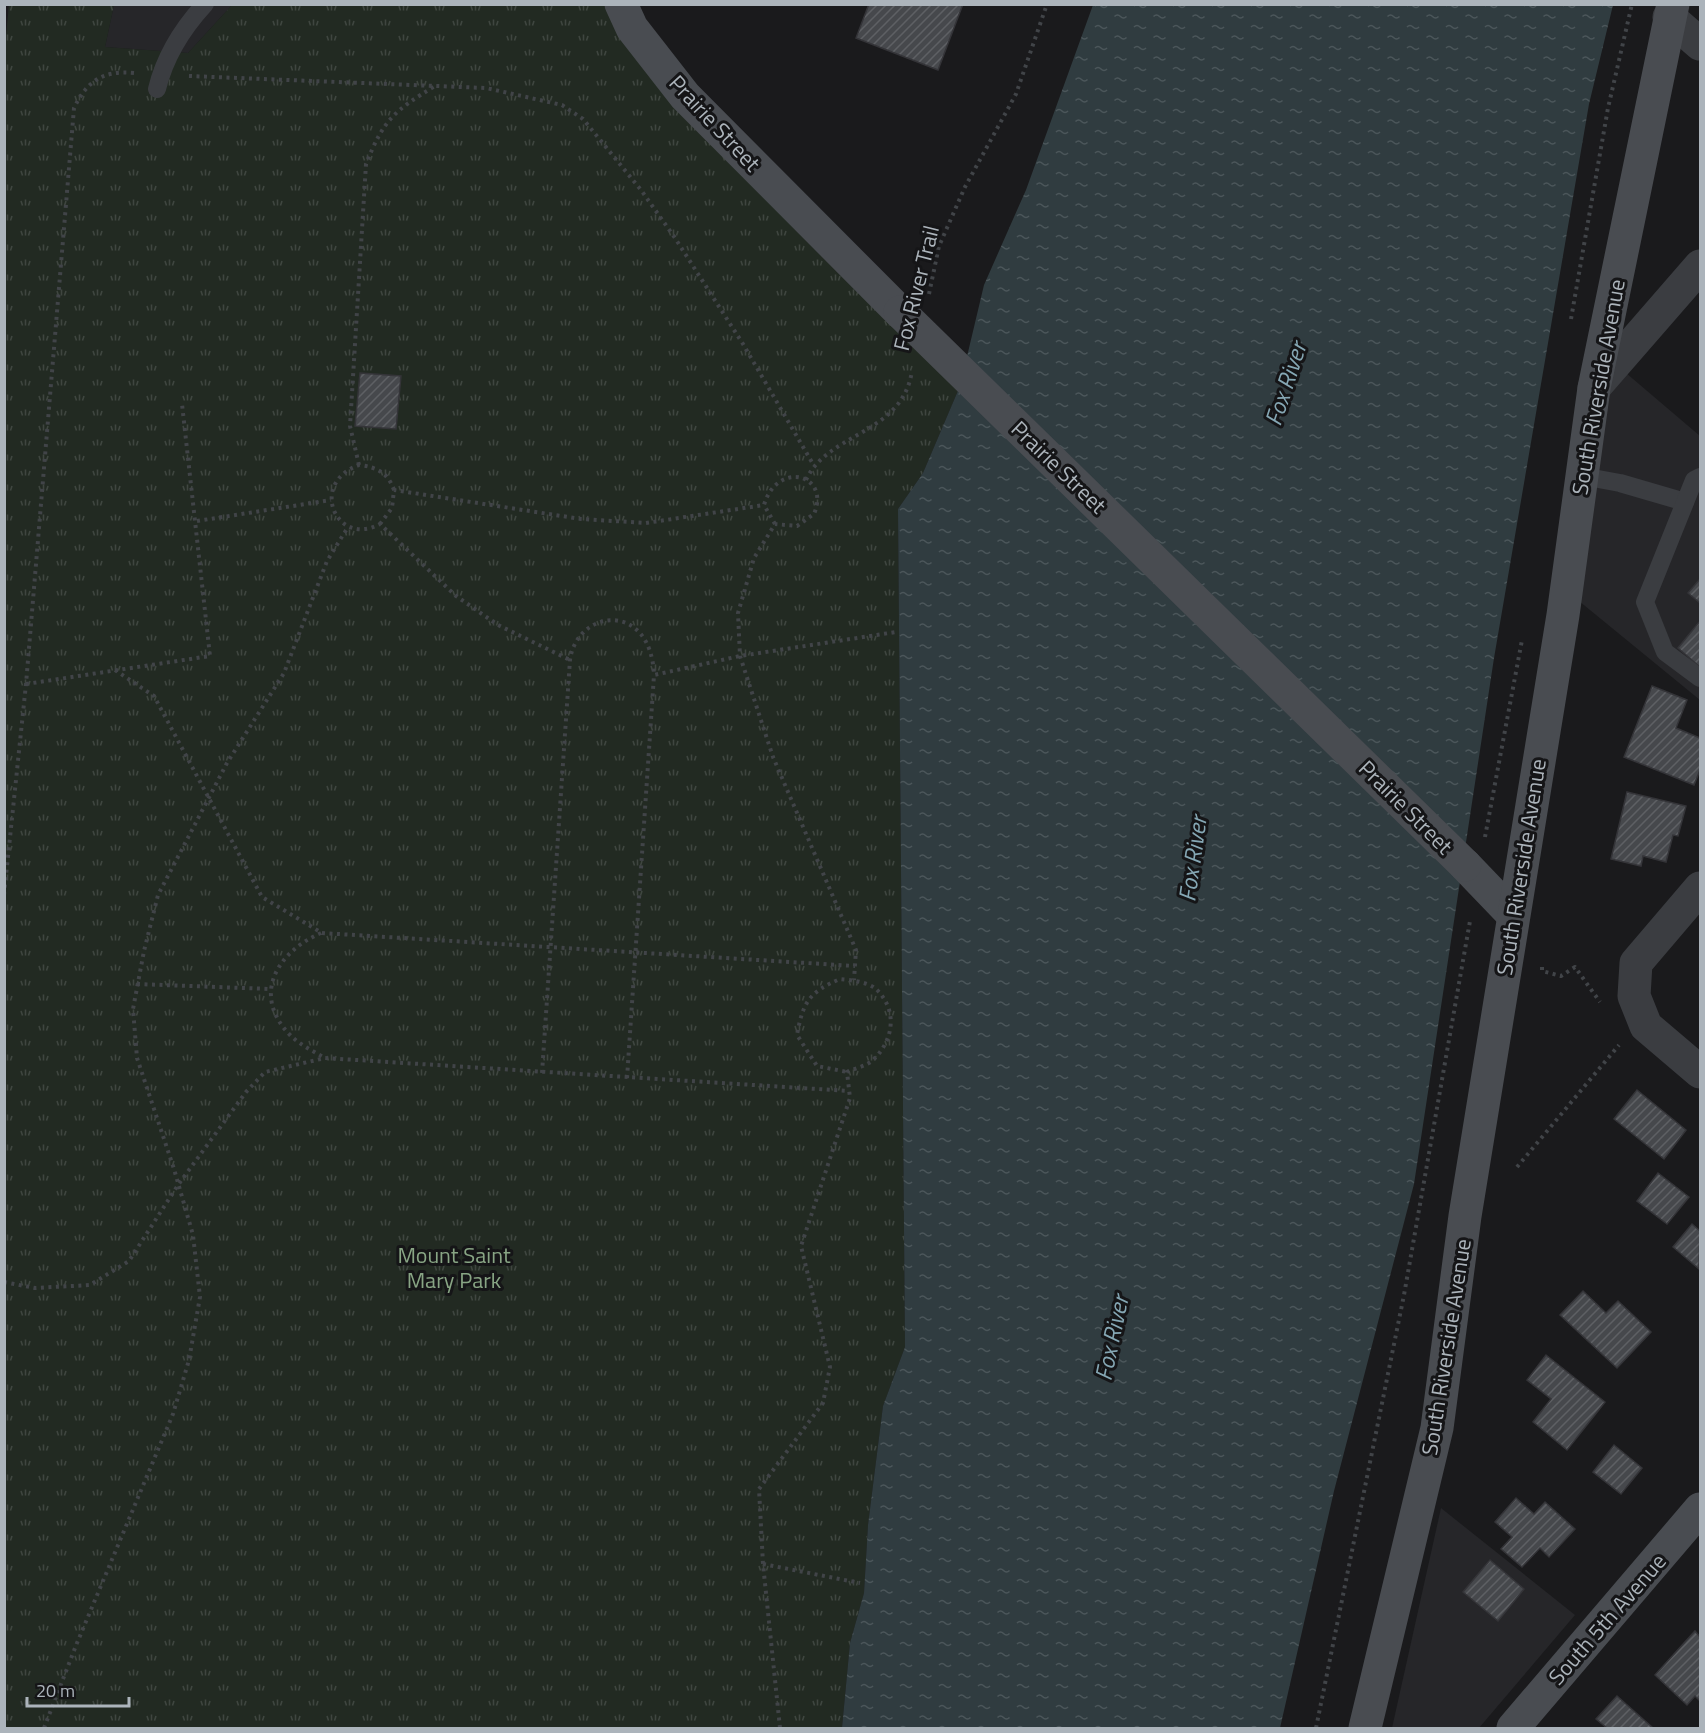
<svg xmlns="http://www.w3.org/2000/svg" width="1705" height="1733" viewBox="0 0 1705 1733" font-family="'Titillium Web',sans-serif">
	<style>
		.built { fill: #262629 }
		.park { fill: url(#park-tufts) }
		.water { fill: url(#water-ripples) }
		.building { fill: url(#building-hatch); stroke: #343438; stroke-width: 1.5 }
		.lines { fill: none; stroke-linecap: round; stroke-linejoin: round }
		.path { stroke: #414448; stroke-width: 4; stroke-dasharray: 3 4.5; stroke-linecap: butt }
		.lane { stroke: #3b3d41; stroke-width: 18 }
		.street { stroke: #3b3d41; stroke-width: 33 }
		.secondary { stroke: #494c51; stroke-width: 33 }
		.secondary-bridge { stroke: #494c51; stroke-width: 33 }
		.labels { text-anchor: middle; stroke-width: 6; stroke-linejoin: round; paint-order: stroke }
		.street-label { font-size: 22px; fill: #acb4bb; stroke: #151517 }
		.park-label { font-size: 22px; fill: #88a584; stroke: #151517 }
		.water-label { font-size: 24px; font-style: italic; fill: #85a7b4; stroke: #151517 }
	</style>
	<defs>
		<pattern id="park-tufts" width="24" height="20" patternUnits="userSpaceOnUse" patternTransform="scale(1.5)"><rect width="24" height="20" fill="#222a22"/><path d="M3 7l-1-3M5 7V3M7 7l1-3M15 17l-1-3M17 17v-4M19 17l1-3" fill="none" stroke="#3f4640"/></pattern>
		<pattern id="water-ripples" width="26" height="14" patternUnits="userSpaceOnUse" patternTransform="scale(1.5)"><rect width="26" height="14" fill="#303c40"/><path d="M2 4q2-2 4 0t4 0M15 11q2-2 4 0t4 0" fill="none" stroke="#4b565a"/></pattern>
		<pattern id="building-hatch" width="6" height="6" patternUnits="userSpaceOnUse" patternTransform="scale(1.5)"><rect width="6" height="6" fill="#46484c"/><path d="M-1 1l2-2M0 6l6-6M5 7l2-2" fill="none" stroke="#5e6064"/></pattern>
	</defs>
	<rect width="100%" height="100%" fill="#1a1a1c"/>
	<g class="built">
		<polygon points="114,5 232,5 188,53 105,47"/>
		<polygon points="1626,373 1700,436 1700,700 1579,601 1605,394"/>
		<polygon points="1441,1508 1575,1615 1479,1728 1392,1728"/>
	</g>
	<polygon class="park" points="9,5 114,5 105,47 188,53 232,5 606,5 960,386 923,473 898,509 905,1347 883,1406 868,1525 864,1593 850,1643 842,1728 5,1728 4,56"/>
	<polygon class="water" points="1093,5 1613,5 1589,104 1494,658 1414,1184 1334,1491 1280,1728 842,1728 850,1643 864,1593 868,1525 883,1406 905,1347 898,509 923,473 960,386 984,285 1026,190"/>
	<g class="building">
		<polygon points="869,4 963,4 938,70 856,38"/>
		<polygon points="360,373 401,376 396,429 355,426"/>
		<polygon points="1700,579 1700,603 1688,593"/>
		<polygon points="1700,621 1700,667 1678,648"/>
		<polygon points="1652,686 1687,700 1676,728 1700,738 1700,770 1694,785 1624,757"/>
		<polygon points="1627,792 1686,806 1678,836 1673,835 1666,862 1643,856 1641,866 1611,859"/>
		<polygon points="1637,1090 1686,1130 1664,1159 1614,1119"/>
		<polygon points="1658,1173 1689,1197 1667,1224 1637,1201"/>
		<polygon points="1692,1224 1700,1231 1699,1269 1673,1247"/>
		<polygon points="1583,1291 1606,1313 1618,1301 1651,1332 1617,1368 1560,1315"/>
		<polygon points="1546,1355 1605,1402 1567,1450 1533,1422 1551,1399 1527,1380"/>
		<polygon points="1614,1445 1642,1468 1621,1494 1593,1472"/>
		<polygon points="1516,1498 1534,1514 1545,1502 1575,1529 1549,1557 1540,1548 1522,1567 1501,1549 1512,1537 1495,1522"/>
		<polygon points="1490,1560 1524,1589 1498,1621 1463,1592"/>
		<polygon points="1695,1631 1700,1637 1700,1701 1695,1696 1687,1705 1655,1675"/>
		<polygon points="1617,1696 1653,1728 1607,1728 1596,1719"/>
	</g>
	<g class="lines">
		<g class="path">
			<polyline points="189,76 486,88 562,105 583,119 641,190 675,238 743,344 813,464"/>
			<polyline points="929,294 939,246 965,187 1016,94 1047,4"/>
			<polyline points="1571,319 1608,108 1632,4"/>
			<path d="M359,465L350,426L366,164C384,119 394,111 435,86"/>
			<path d="M806,480C828,432 902,435 912,371"/>
			<path d="M394,490C388,473 377,467 359,465C308,483 336,548 380,524L456,596L498,625L570,660"/>
			<polyline points="197,521 331,500"/>
			<polyline points="380,524 392,508 394,490 581,519 646,523 764,505"/>
			<path d="M775,524L764,505C777,460 831,474 814,514L797,526L775,524L754,558L738,613L740,656L773,757L856,950L854,980"/>
			<polyline points="115,670 154,696 262,897 322,933 855,966"/>
			<polyline points="26,684 210,656 182,404"/>
			<polyline points="1485,837 1522,640"/>
			<path d="M4,895L26,684L74,108C87,81 103,70 134,73"/>
			<path d="M321,933C277,952 251,995 290,1035C300,1045 313,1051 325,1058"/>
			<polyline points="1542,967 1542,971 1561,976 1575,967 1600,1002"/>
			<polyline points="137,984 270,989"/>
			<path d="M542,1073L570,660C577,609 651,600 654,675L740,656L896,632"/>
			<polyline points="627,1078 654,675"/>
			<polyline points="1517,1167 1619,1045"/>
			<polyline points="4,1282 35,1288 90,1285 129,1261 178,1185 246,1092 265,1072 325,1058 849,1091"/>
			<polyline points="763,1564 860,1583"/>
			<polyline points="44,1728 77,1643 173,1414 189,1360 200,1297 193,1235 174,1169 137,1058 133,1009 144,951 158,895 227,763 284,673 327,561 348,527"/>
			<path d="M780,1728L763,1564L759,1489L823,1403L830,1367L801,1246L850,1098L847,1072C855,1068 867,1066 873,1060C894,1040 898,1010 876,989C868,982 851,980 840,979C809,992 803,1002 797,1035L817,1066L847,1072"/>
			<polyline points="1316,1728 1404,1295 1470,921"/>
		</g>
		<g class="lane">
			<path d="M157,89C165,56 182,29 205,4"/>
			<polyline points="1582,476 1620,483 1685,502"/>
			<polyline points="1700,477 1694,480 1645,602 1665,652 1700,678"/>
		</g>
		<g class="street">
			<polyline points="1669,17 1700,44"/>
			<polyline points="1594,388 1700,266"/>
			<polyline points="1700,888 1636,963 1634,996 1646,1026 1700,1072"/>
		</g>
		<g class="secondary">
			<polyline points="621,4 632,28 685,96 900,312"/>
			<polyline points="1465,865 1513,915"/>
			<polyline points="1365,1728 1437,1428 1465,1216 1563,615 1594,388 1673,4"/>
			<polyline points="1513,1728 1700,1509"/>
		</g>
		<polyline class="secondary-bridge" points="900,312 1465,865"/>
	</g>
	<g class="labels">
		<g class="street-label">
			<text transform="translate(715 123) rotate(47)" y="8">Prairie Street</text>
			<text transform="translate(916 288) rotate(-76)" y="8">Fox River Trail</text>
			<text transform="translate(1598 387) rotate(-80)" y="8">South Riverside Avenue</text>
			<text transform="translate(1059 467) rotate(44)" y="8">Prairie Street</text>
			<text transform="translate(1406 807) rotate(45)" y="8">Prairie Street</text>
			<text transform="translate(1521 867) rotate(-81)" y="8">South Riverside Avenue</text>
			<text transform="translate(1446 1347) rotate(-81)" y="8">South Riverside Avenue</text>
			<text transform="translate(1607 1619) rotate(-49)" y="8">South 5th Avenue</text>
		</g>
		<g class="park-label">
			<text x="454" y="1263">Mount Saint<tspan x="454" dy="25">Mary Park</tspan></text>
		</g>
		<g class="water-label">
			<text transform="translate(1286 384) rotate(-72)" y="8">Fox River</text>
			<text transform="translate(1193 859) rotate(-82)" y="8">Fox River</text>
			<text transform="translate(1112 1338) rotate(-78)" y="8">Fox River</text>
		</g>
	</g>
	<rect width="1705" height="1733" fill="none" stroke="#acb4bb" stroke-width="12"/>
	<path d="M27 1697v9h102v-9" fill="none" stroke="#acb4bb" stroke-width="3"/>
	<text x="36" y="1697" font-size="18" fill="#acb4bb" stroke="#151517" stroke-width="4.5" paint-order="stroke">20 m</text>
</svg>
